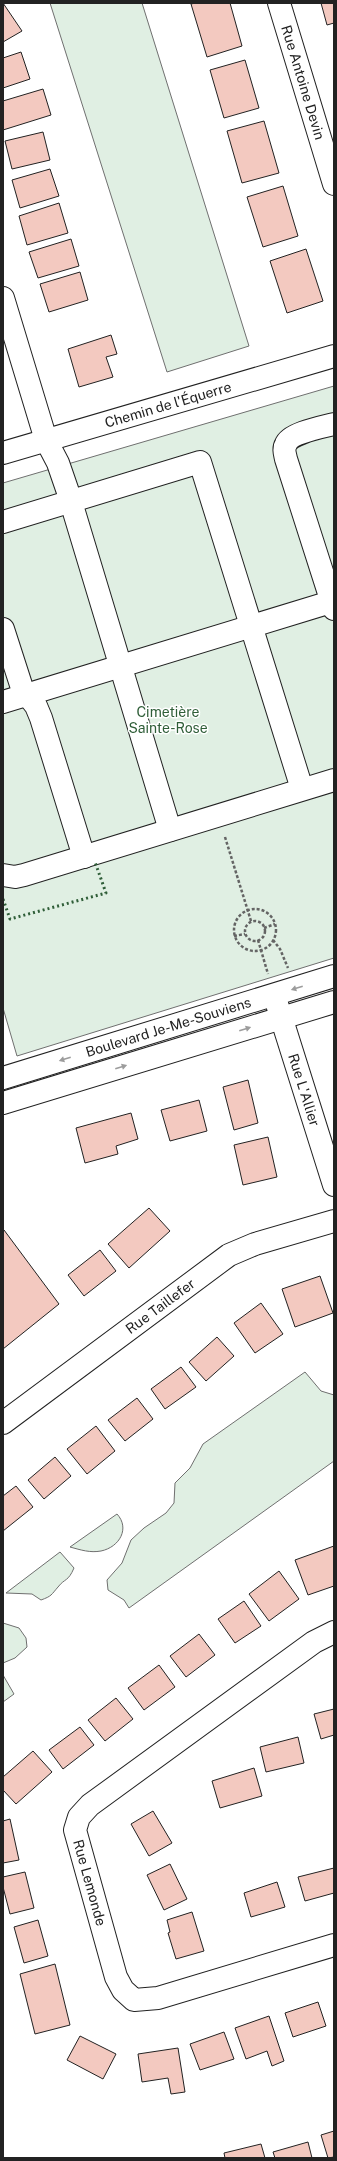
<svg xmlns="http://www.w3.org/2000/svg" width="337" height="2161" viewBox="0 0 337 2161" font-family="'Public Sans',sans-serif">
	<style>
		.green { fill: #e0efe3; stroke: #6f6f6f }
		.building { fill: #f3c9c0; stroke: #222 }
		.lines { fill: none; stroke-linecap: round; stroke-linejoin: round }
		.minor-casing { stroke: #222; stroke-width: 24 }
		.path { stroke: #646464; stroke-width: 2.5; stroke-dasharray: 3 2; stroke-linecap: butt }
		.minor { stroke: #fff; stroke-width: 22 }
		.hedge { stroke: #2f5e38; stroke-width: 3; stroke-dasharray: 2 3; stroke-linecap: butt }
		.oneway { fill: #9c9c9c }
		.labels { text-anchor: middle; stroke-width: 3; stroke-linejoin: round; paint-order: stroke }
		.street-label { font-size: 14px; fill: #222; stroke: #fff }
		.park-label { font-size: 14px; fill: #2f5e38; stroke: #fff }
	</style>
	<rect width="100%" height="100%" fill="#fff"/>
	<g class="green">
		<polygon points="50,3 142,3 249,346 167,372"/>
		<polygon points="334,386 334,958 17,1056 3,1008 3,483"/>
		<polygon points="305,1372 321,1391 334,1395 334,1461 129,1608 124,1600 108,1590 107,1580 122,1563 131,1540 144,1528 166,1513 174,1503 175,1483 190,1468 203,1444"/>
		<path d="M117,1514C130,1528 120,1547 101,1551C90,1553 81,1550 70,1547Z"/>
		<path d="M60,1552L74,1568C68,1582 65,1578 58,1587C51,1595 52,1596 41,1600L32,1594L6,1593Z"/>
		<polygon points="3,1623 19,1628 26,1638 27,1647 15,1658 3,1663"/>
		<polygon points="3,1675 14,1694 3,1702"/>
	</g>
	<g class="building">
		<polygon points="3,3 22,31 3,42"/>
		<polygon points="195,3 230,3 242,46 207,57 191,4"/>
		<polygon points="321,3 334,3 334,23 327,25"/>
		<polygon points="21,52 30,79 3,88 3,58"/>
		<polygon points="245,60 259,108 224,118 210,70"/>
		<polygon points="43,89 51,115 3,130 3,101"/>
		<polygon points="264,121 279,173 242,183 227,131"/>
		<polygon points="43,132 50,160 12,169 5,141"/>
		<polygon points="50,169 59,196 20,208 12,180"/>
		<polygon points="283,186 298,236 263,247 247,197"/>
		<polygon points="59,203 68,233 27,245 19,216"/>
		<polygon points="71,239 79,266 38,278 29,252"/>
		<polygon points="306,249 323,301 287,313 270,261"/>
		<polygon points="80,272 88,300 49,312 40,284"/>
		<polygon points="111,335 117,354 106,357 113,377 79,387 68,349"/>
		<polygon points="248,1080 258,1123 234,1130 223,1087"/>
		<polygon points="199,1100 207,1131 170,1141 161,1110"/>
		<polygon points="131,1113 138,1139 116,1146 118,1154 85,1163 76,1128"/>
		<polygon points="268,1137 277,1177 243,1185 234,1145"/>
		<polygon points="149,1208 170,1231 129,1268 108,1244"/>
		<polygon points="4,1230 59,1304 3,1349 3,1231"/>
		<polygon points="100,1250 116,1271 84,1296 68,1275"/>
		<polygon points="320,1276 333,1313 295,1327 282,1289"/>
		<polygon points="261,1303 283,1334 255,1353 234,1323"/>
		<polygon points="217,1337 234,1356 206,1381 189,1362"/>
		<polygon points="181,1367 196,1387 165,1409 151,1389"/>
		<polygon points="137,1398 153,1419 125,1441 108,1420"/>
		<polygon points="96,1426 115,1451 87,1474 67,1449"/>
		<polygon points="55,1457 71,1476 44,1499 28,1480"/>
		<polygon points="16,1486 33,1507 3,1531 3,1496"/>
		<polygon points="334,1546 334,1586 308,1595 295,1560"/>
		<polygon points="279,1571 299,1599 269,1621 249,1594"/>
		<polygon points="244,1601 261,1626 235,1643 218,1619"/>
		<polygon points="199,1634 215,1655 186,1677 170,1656"/>
		<polygon points="159,1665 175,1687 144,1710 128,1688"/>
		<polygon points="116,1698 133,1719 105,1741 88,1720"/>
		<polygon points="334,1709 334,1735 321,1739 314,1714"/>
		<polygon points="80,1727 94,1745 63,1769 49,1750"/>
		<polygon points="298,1737 304,1763 266,1772 260,1747"/>
		<polygon points="33,1751 52,1772 16,1804 3,1790 3,1777"/>
		<polygon points="254,1768 262,1796 220,1808 212,1781"/>
		<polygon points="153,1811 172,1843 149,1856 131,1824"/>
		<polygon points="10,1819 19,1860 3,1863 3,1821"/>
		<polygon points="170,1864 187,1899 164,1910 147,1875"/>
		<polygon points="334,1868 334,1893 305,1901 298,1877"/>
		<polygon points="25,1872 34,1908 10,1914 3,1887 3,1877"/>
		<polygon points="277,1882 285,1907 251,1917 244,1893"/>
		<polygon points="192,1912 204,1951 176,1959 168,1933 170,1932 167,1920"/>
		<polygon points="38,1920 48,1956 24,1963 14,1927"/>
		<polygon points="55,1964 70,2025 35,2034 20,1974"/>
		<polygon points="318,2002 326,2026 293,2037 285,2013"/>
		<polygon points="269,2016 284,2061 272,2066 267,2051 246,2059 235,2028"/>
		<polygon points="224,2032 234,2059 200,2070 190,2044"/>
		<polygon points="80,2036 116,2054 103,2079 67,2060"/>
		<polygon points="178,2048 185,2092 171,2094 168,2078 142,2082 138,2054"/>
		<polygon points="334,2131 334,2157 328,2158 321,2135"/>
		<polygon points="308,2142 312,2158 275,2158 273,2152"/>
		<polygon points="261,2144 265,2158 225,2158 224,2153"/>
	</g>
	<g class="lines">
		<defs>
			<g id="minor">
				<path id="s1" d="M279,3L334,184"/>
				<polyline points="3,298 46,440 58,463 68,492 170,830"/>
				<path d="M334,424C323,427 290,433 286,444C283,449 285,454 286,459L334,609"/>
				<path id="s2" d="M3,453L334,356"/>
				<polyline points="3,522 200,462 302,789"/>
				<polyline points="3,629 22,688 36,706 41,718 84,857"/>
				<polyline points="3,702 334,601"/>
				<polyline points="3,875 15,877 24,875 334,780"/>
				<path id="s3" d="M277,1004L334,1185"/>
				<path id="s4" d="M3,1078L334,976"/>
				<polyline points="3,1103 334,1002"/>
				<path id="s5" d="M3,1423L229,1255L255,1244L334,1221"/>
				<path id="s6" d="M334,1632L314,1642L90,1805L79,1817L75,1830L116,1977L123,1990L134,2000L158,1998L334,1945"/>
			</g>
		</defs>
		<use href="#minor" class="minor-casing"/>
		<g class="path">
			<polyline points="225,837 251,921"/>
			<circle cx="255" cy="930" r="21"/>
			<circle cx="255" cy="931" r="10"/>
			<polyline points="264,928 275,924"/>
			<polyline points="234,936 245,934"/>
			<polyline points="258,940 268,974"/>
			<polyline points="273,940 280,949 288,968"/>
		</g>
		<use href="#minor" class="minor"/>
		<polyline class="hedge" points="3,899 10,919 106,893 95,862"/>
	</g>
	<defs><path id="oneway-solid" d="M-6-.8H1V-3.2L6.5 0L1 3.2V.8H-6Z"/></defs>
	<g class="oneway">
		<use href="#oneway-solid" transform="translate(297 988) rotate(163)"/>
		<use href="#oneway-solid" transform="translate(245 1029) rotate(-17)"/>
		<use href="#oneway-solid" transform="translate(65 1059) rotate(163)"/>
		<use href="#oneway-solid" transform="translate(121 1067) rotate(-17)"/>
	</g>
	<g class="labels">
		<g class="street-label">
			<text dy="5" stroke="none"><textPath href="#s1" startOffset="83">Rue Antoine Devin</textPath></text>
			<text dy="5" stroke="none"><textPath href="#s2" startOffset="172">Chemin de l'Équerre</textPath></text>
			<text dy="5" stroke="none"><textPath href="#s4" startOffset="173">Boulevard Je-Me-Souviens</textPath></text>
			<text dy="5" stroke="none"><textPath href="#s3" startOffset="90">Rue L'Allier</textPath></text>
			<text dy="5" stroke="none"><textPath href="#s5" startOffset="196">Rue Taillefer</textPath></text>
			<text dy="5" stroke="none"><textPath href="#s6" startOffset="384">Rue Lemonde</textPath></text>
		</g>
		<g class="park-label">
			<text x="168" y="717">Cimetière<tspan x="168" dy="16">Sainte-Rose</tspan></text>
		</g>
	</g>
	<rect width="337" height="2161" fill="none" stroke="#222222" stroke-width="8"/>
</svg>
